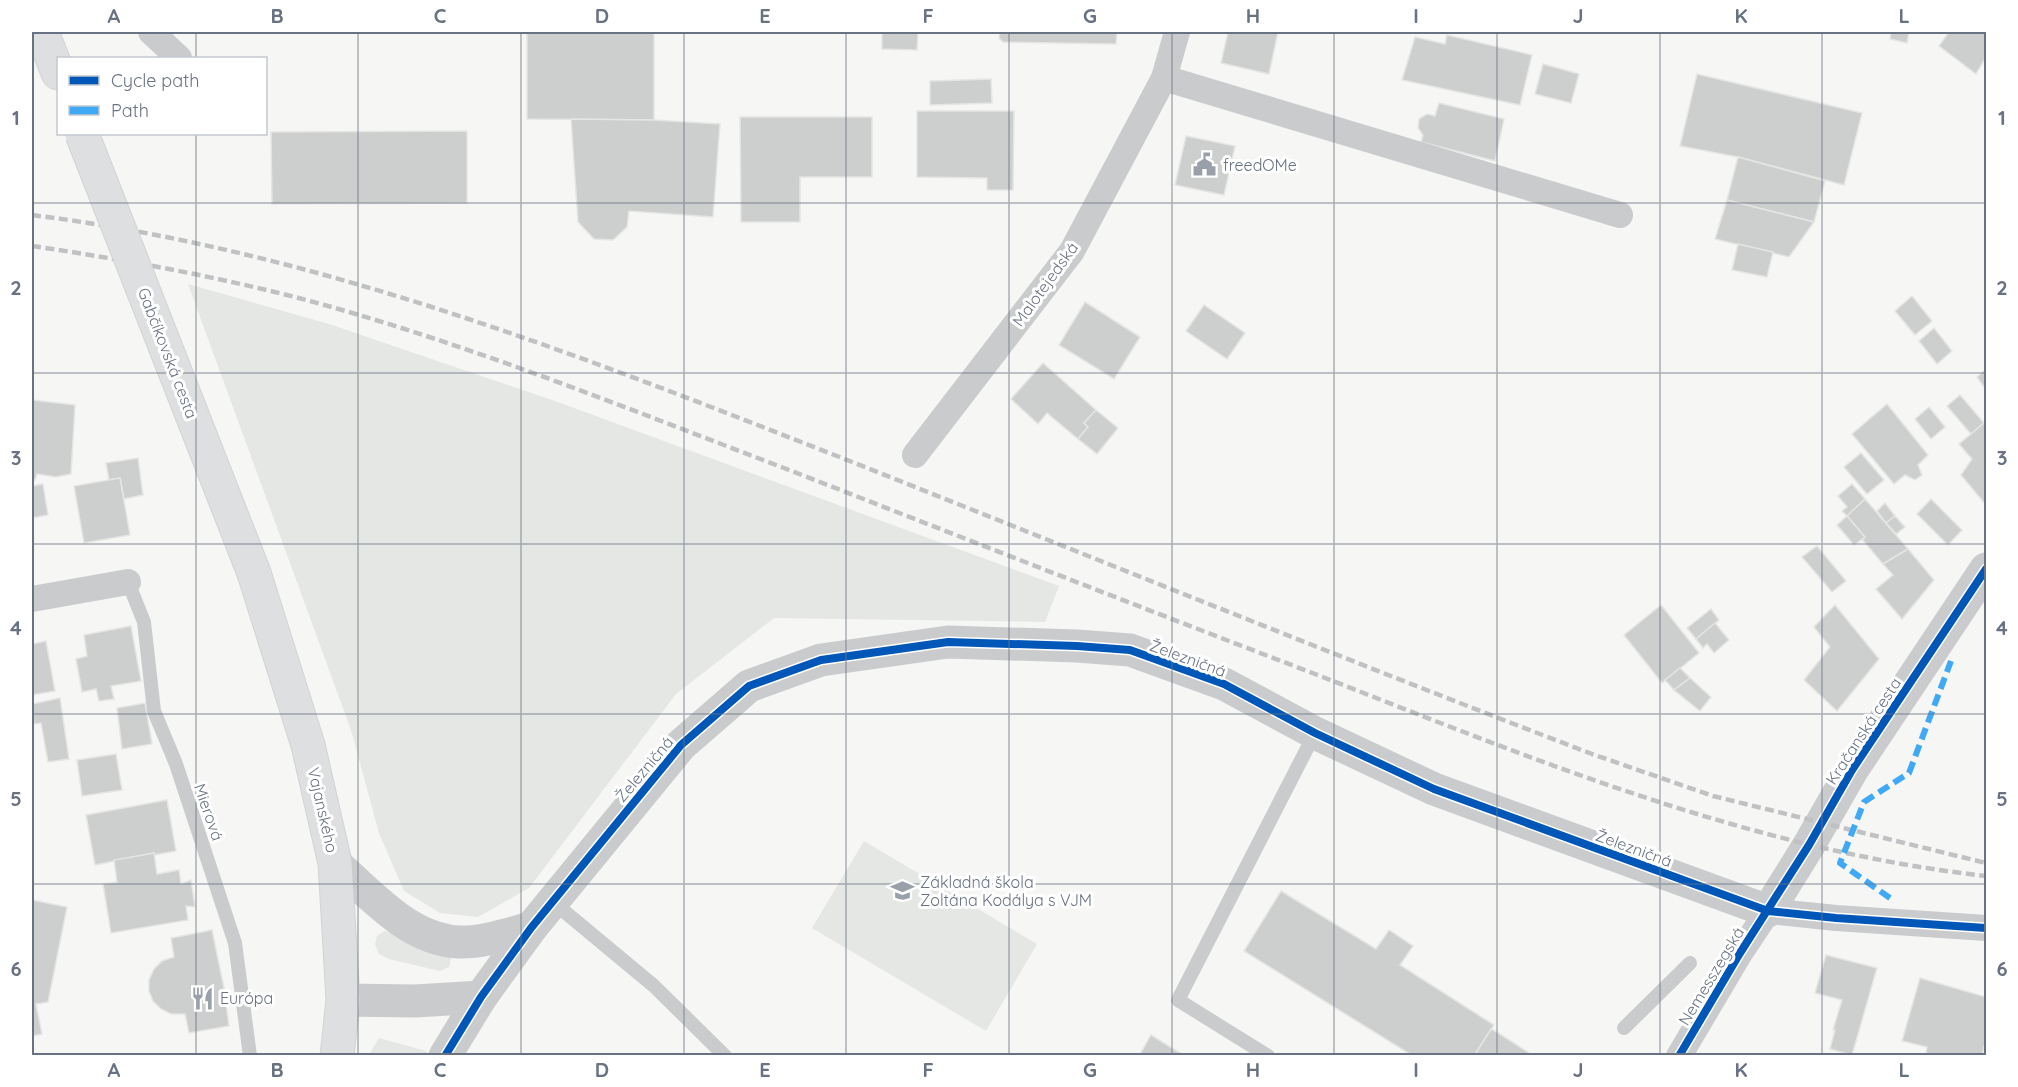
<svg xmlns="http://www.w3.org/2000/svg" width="2018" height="1087" viewBox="0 0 2018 1087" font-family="Quicksand,sans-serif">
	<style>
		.green { fill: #e4e7e3 }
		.building { fill: #cdcece; stroke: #e5e5e4; stroke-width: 1.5 }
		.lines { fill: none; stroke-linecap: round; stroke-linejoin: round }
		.secondary-casing { stroke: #d3d3d3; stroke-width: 35 }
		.service { stroke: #cacbcc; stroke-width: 14 }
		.minor { stroke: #cacbcc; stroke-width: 26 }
		.tertiary { stroke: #cacbcc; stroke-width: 33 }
		.secondary { stroke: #dedfe0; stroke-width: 33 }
		.rail { stroke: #c0c1c2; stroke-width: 4.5; stroke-dasharray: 9 4.5; stroke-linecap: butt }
		.secondary-bridge-casing { stroke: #d3d3d3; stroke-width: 35; stroke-linecap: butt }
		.secondary-bridge { stroke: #dedfe0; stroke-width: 33 }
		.quiet { stroke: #3fa9f5; stroke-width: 6; stroke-dasharray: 12 6; stroke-linecap: butt }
		.cycleway-casing { stroke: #fff; stroke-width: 11 }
		.cycleway { stroke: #0057b8; stroke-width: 8 }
		.grid { fill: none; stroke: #697282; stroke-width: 1.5; stroke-opacity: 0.55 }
		.labels { text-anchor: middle; stroke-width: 6; stroke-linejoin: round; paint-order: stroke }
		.poi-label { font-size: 16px; fill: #697282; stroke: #fff; text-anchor: start }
		.street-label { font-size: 16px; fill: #697282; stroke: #fff }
		.neatline { fill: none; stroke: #697282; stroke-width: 2 }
		.grid-label { font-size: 20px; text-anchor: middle; font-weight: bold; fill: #697282 }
	</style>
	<rect width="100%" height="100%" fill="#f6f6f5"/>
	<g class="green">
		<polygon points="188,284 329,324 555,401 1059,586 1045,622 774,618 676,694 529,888 478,917 440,913 404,891 379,833 351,730"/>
		<polygon points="864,841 1037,944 986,1031 812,928"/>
		<polygon points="385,931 446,952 451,959 449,967 440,971 389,959 379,954 375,944 377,936"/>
		<polygon points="379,1038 426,1051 429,1055 369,1055"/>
	</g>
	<g class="building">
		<polygon points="527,32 654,32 654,120 527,119"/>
		<polygon points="882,32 918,32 917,50 882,49"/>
		<polygon points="1000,32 1117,32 1116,44 1003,42 999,38"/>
		<polygon points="1228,32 1278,32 1269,74 1221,63"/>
		<polygon points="1891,32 1909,32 1907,43 1890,39"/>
		<polygon points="1949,32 1986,32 1986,57 1976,74 1939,46"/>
		<polygon points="1447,35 1532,55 1520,105 1402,80 1415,37 1445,44"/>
		<polygon points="1543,64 1579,74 1571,103 1535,94"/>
		<polygon points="1697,74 1862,113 1844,185 1738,157 1680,146"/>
		<polygon points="991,79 992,103 930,105 930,81"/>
		<polygon points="1439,103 1504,119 1495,161 1421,142 1423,135 1418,128 1419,119 1427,114 1435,116"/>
		<polygon points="917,111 1014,111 1013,190 987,190 987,178 917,177"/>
		<polygon points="740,117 872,117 872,177 800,177 800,222 741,222"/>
		<polygon points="571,119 654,120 720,124 713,217 629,211 627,227 613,240 594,239 578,222"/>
		<polygon points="467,131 467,203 272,204 271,132"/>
		<polygon points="1186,136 1235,146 1224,195 1175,185"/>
		<polygon points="1738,157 1825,181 1814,222 1727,200"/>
		<polygon points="1727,200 1814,222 1789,257 1715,239"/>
		<polygon points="1738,244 1773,252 1767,277 1732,270"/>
		<polygon points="1912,296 1932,321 1915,335 1895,311"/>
		<polygon points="1085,302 1140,337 1114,379 1059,345"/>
		<polygon points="1204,305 1245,333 1227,359 1186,331"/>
		<polygon points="1934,328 1952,351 1937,364 1919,341"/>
		<polygon points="1043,363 1096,410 1084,423 1088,427 1078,439 1047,413 1038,424 1011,399"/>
		<polygon points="1986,369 1986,390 1977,377"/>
		<polygon points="1960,395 1984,423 1971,434 1947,406"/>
		<polygon points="32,400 75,405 71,474 56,477 37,474 35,480 32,480"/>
		<polygon points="1887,404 1928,455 1918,465 1922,475 1915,480 1905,475 1894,484 1852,434"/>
		<polygon points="1929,407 1945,427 1931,439 1915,419"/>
		<polygon points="1096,410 1118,428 1097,454 1078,439 1088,427 1084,423"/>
		<polygon points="1984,423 1986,426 1986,505 1961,475 1972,459 1959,444"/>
		<polygon points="1861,453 1884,480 1867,494 1844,467"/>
		<polygon points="138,458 143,495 124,499 120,478 109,480 106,463"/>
		<polygon points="120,478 130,535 84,543 74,486"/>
		<polygon points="43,484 48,515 32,518 32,486"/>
		<polygon points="1852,484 1865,499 1847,516 1842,511 1847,507 1838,496"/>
		<polygon points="1865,499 1908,549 1883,564 1862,539 1865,537 1847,516"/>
		<polygon points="1931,499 1962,530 1948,545 1917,514"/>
		<polygon points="1885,503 1895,516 1886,523 1877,511"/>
		<polygon points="1847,516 1865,537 1854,545 1837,525"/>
		<polygon points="1895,516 1905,527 1896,534 1886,523"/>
		<polygon points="1817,546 1846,581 1832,592 1802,557"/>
		<polygon points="1908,549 1934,580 1902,619 1876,589 1893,575 1883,564"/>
		<polygon points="1661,605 1699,653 1662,683 1624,635"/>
		<polygon points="1835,605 1879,659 1837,711 1804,680 1830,647 1814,627"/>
		<polygon points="1711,609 1719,620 1696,639 1687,628"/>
		<polygon points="1715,623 1729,640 1714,653 1707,644 1703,648 1696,639"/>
		<polygon points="131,626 141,681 111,686 114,699 99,701 96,689 82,692 76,659 87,656 84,635"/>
		<polygon points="46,641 55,691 32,695 32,644"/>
		<polygon points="1680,668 1690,678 1674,690 1665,680"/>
		<polygon points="1690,678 1711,697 1700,711 1674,690"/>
		<polygon points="60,698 69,759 48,762 41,723 34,724 32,704"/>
		<polygon points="145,703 152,744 122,749 117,708"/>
		<polygon points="116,754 122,790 82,796 77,760"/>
		<polygon points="167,800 176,851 154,855 154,853 95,865 86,815"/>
		<polygon points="154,853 157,874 179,870 181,884 191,880 195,907 186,906 188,920 111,933 103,884 117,882 114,860"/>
		<polygon points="1281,891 1376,949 1389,930 1413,946 1400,965 1494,1025 1474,1056 1413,1056 1244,951"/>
		<polygon points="32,900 67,907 48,1002 36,1004 42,1034 32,1036"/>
		<polygon points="212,930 224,988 229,1026 189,1033 185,1014 171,1014 161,1009 153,1001 149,991 149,980 154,969 162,961 174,957 171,938"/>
		<polygon points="1826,955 1877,968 1852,1055 1830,1049 1835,1030 1833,1030 1842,1000 1815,993"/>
		<polygon points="1920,978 1986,997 1986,1038 1982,1056 1930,1056 1930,1054 1926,1053 1927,1047 1902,1041"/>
		<polygon points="1491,1029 1495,1031 1534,1056 1474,1056"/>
		<polygon points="1151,1035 1185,1056 1139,1056"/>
	</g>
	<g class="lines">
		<defs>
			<g id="secondary">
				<polyline points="42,32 58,73"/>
				<polyline points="254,573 308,745 335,863 343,1000 337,1056"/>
			</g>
		</defs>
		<use href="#secondary" class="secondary-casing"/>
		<g class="service">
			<polyline points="128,582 144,622 154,711 176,764 235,943 250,1056"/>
			<polyline points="553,902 654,986 725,1056"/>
			<polyline points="1624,1028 1690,963"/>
			<polyline points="1268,1056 1178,1000 1315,733"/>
		</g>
		<g class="minor">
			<polyline points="151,32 179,58"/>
			<polyline points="1164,78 1620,215"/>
			<polyline points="915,455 1072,251 1164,78 1177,32"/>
			<polyline points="32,599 128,582"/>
			<polyline points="1679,1056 1740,953 1768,911 1836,918 1986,928"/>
		</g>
		<g class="tertiary">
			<path d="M335,863C370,894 408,939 458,942C482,943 508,934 531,928"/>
			<polyline points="343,1000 415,1001 481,997"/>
			<polyline points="445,1056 481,997 531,928 681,745 749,686 821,660 948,642 1077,646 1130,650 1224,684 1315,733 1434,789 1768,911 1809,845 1852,770 1986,569"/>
		</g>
		<use href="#secondary" class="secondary"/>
		<g class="rail">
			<path d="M32,215C317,251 576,354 842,458C1092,557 1341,658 1592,754L1713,796L1986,863"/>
			<path d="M32,246C121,259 208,275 295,297C462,341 623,407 784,468C961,537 1137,606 1315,674C1533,759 1751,850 1986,876"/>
		</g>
		<defs>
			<polyline id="secondary-bridge" points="82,134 254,573"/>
		</defs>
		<use href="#secondary-bridge" class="secondary-bridge-casing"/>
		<use href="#secondary-bridge" class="secondary-bridge"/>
		<polyline class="quiet" points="1890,898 1840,863 1864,802 1909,773 1951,661"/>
		<defs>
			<g id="cycleway">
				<polyline points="445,1056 481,997 531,928 681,745 749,686 821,660 948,642 1077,646 1130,650 1224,684 1315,733 1434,789 1768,911 1836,918 1986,928"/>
				<polyline points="1679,1056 1740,953 1809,845 1852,770 1986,569"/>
			</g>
		</defs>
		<use href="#cycleway" class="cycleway-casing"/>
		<use href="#cycleway" class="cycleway"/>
	</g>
	<path class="grid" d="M196,32V58M358,32V1056M521,32V1056M684,32V1056M846,32V1056M1009,32V1056M1172,32V1056M1334,32V1056M1497,32V1056M1660,32V1056M1822,32V1056M196,134V1056M32,203H1986M32,373H1986M32,544H1986M32,714H1986M32,884H1986"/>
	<defs>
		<symbol id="civic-bare" viewBox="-9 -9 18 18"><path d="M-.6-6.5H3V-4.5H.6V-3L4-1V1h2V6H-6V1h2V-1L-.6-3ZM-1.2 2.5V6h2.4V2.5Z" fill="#9aa0aa" stroke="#fff" stroke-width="2.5" paint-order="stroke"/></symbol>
		<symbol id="school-bare" viewBox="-9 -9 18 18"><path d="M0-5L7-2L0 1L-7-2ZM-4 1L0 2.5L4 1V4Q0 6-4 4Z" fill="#9aa0aa" stroke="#fff" stroke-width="2.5" paint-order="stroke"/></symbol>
		<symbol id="restaurant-bare" viewBox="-9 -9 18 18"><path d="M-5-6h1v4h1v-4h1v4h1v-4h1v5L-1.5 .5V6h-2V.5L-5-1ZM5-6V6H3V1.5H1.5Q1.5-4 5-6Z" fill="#9aa0aa" stroke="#fff" stroke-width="2.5" paint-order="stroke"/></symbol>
	</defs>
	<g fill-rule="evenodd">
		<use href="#civic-bare" x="1188" y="148" width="33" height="33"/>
		<use href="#school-bare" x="886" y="874" width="33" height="33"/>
		<use href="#restaurant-bare" x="186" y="982" width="33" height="33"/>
	</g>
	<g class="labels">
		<g class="poi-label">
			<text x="1223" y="171">freedOMe</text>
			<text x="920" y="888">Základná škola<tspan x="920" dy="18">Zoltána Kodálya s VJM</tspan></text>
			<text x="220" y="1004">Európa</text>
		</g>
		<g class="street-label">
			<text transform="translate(1045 284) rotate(-54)" y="6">Malotejedská</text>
			<text transform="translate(168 353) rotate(69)" y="6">Gabčíkovská cesta</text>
			<text transform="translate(1188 658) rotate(20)" y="6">Železničná</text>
			<text transform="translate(1863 731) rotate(-57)" y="6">Kračanská cesta</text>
			<text transform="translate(644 769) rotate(-50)" y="6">Železničná</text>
			<text transform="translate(323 810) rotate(77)" y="6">Vajanského</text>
			<text transform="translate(209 812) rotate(71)" y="6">Mierová</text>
			<text transform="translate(1634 848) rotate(20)" y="6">Železničná</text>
			<text transform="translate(1711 976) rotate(-59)" y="6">Nemesszegská</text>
		</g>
	</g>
	<rect width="2018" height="1087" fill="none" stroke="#ffffff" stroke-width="66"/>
	<rect x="57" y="57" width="210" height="78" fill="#ffffff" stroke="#c3c7cd" stroke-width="1.5"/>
	<rect x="69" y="76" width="30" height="9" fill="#0057b8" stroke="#c3c7cd" stroke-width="1.5"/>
	<text x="111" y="87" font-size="18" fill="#697282">Cycle path</text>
	<rect x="69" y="106" width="30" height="9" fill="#3fa9f5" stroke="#c3c7cd" stroke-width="1.5"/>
	<text x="111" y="117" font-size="18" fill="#697282">Path</text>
	<rect x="33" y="33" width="1952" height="1021" class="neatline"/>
	<g class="grid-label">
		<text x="114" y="23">A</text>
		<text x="277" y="23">B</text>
		<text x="440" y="23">C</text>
		<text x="602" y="23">D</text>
		<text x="765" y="23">E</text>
		<text x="928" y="23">F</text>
		<text x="1090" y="23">G</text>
		<text x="1253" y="23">H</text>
		<text x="1416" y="23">I</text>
		<text x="1578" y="23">J</text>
		<text x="1741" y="23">K</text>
		<text x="1904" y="23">L</text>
		<text x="16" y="125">1</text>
		<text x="2002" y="125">1</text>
		<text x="16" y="295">2</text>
		<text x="2002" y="295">2</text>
		<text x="16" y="465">3</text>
		<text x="2002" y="465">3</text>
		<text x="16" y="635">4</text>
		<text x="2002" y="635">4</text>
		<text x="16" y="806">5</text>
		<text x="2002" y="806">5</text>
		<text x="16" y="976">6</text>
		<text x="2002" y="976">6</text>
		<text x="114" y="1077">A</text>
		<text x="277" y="1077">B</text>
		<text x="440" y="1077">C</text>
		<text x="602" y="1077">D</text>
		<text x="765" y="1077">E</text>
		<text x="928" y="1077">F</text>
		<text x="1090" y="1077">G</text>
		<text x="1253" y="1077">H</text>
		<text x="1416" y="1077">I</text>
		<text x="1578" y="1077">J</text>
		<text x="1741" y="1077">K</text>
		<text x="1904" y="1077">L</text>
	</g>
</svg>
